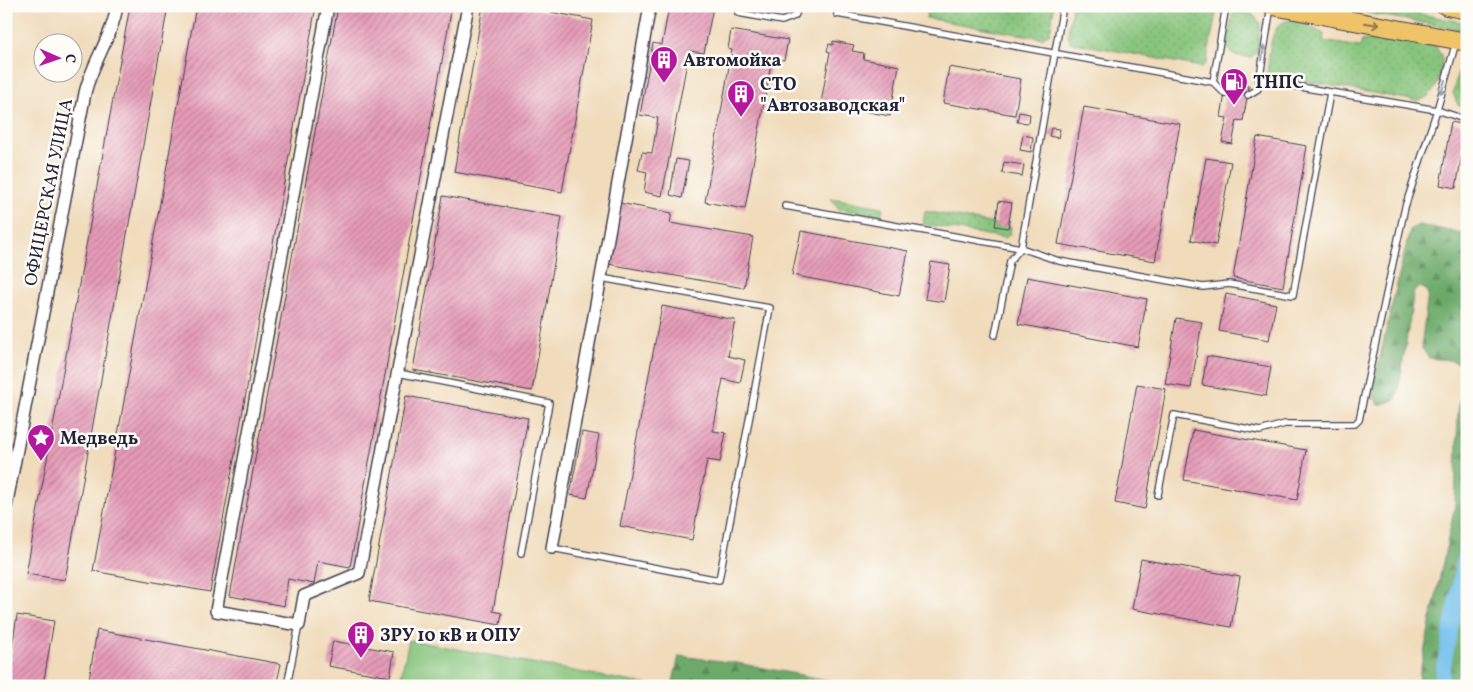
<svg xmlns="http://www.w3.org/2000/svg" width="1473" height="692" viewBox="0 0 1473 692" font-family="Vollkorn,serif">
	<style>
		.grass { fill: url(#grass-dots); stroke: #54735b }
		.forest { fill: url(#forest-firs); stroke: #486653 }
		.garden { fill: #87c47b; stroke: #54735b }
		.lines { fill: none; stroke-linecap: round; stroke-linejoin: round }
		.canal { stroke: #71bfec; stroke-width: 14 }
		.building { fill: url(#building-hatch) }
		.lane-casing { stroke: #413e4e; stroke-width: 8 }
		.street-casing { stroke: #413e4e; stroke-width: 14 }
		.primary-casing { stroke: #413e4e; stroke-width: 20 }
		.lane { stroke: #fff; stroke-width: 5.5 }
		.street { stroke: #fff; stroke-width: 11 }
		.primary { stroke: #efc469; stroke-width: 18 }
		.oneway { stroke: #887352 }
		.oneway2 { stroke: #9c9ca7 }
		.labels { text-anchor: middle; stroke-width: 5; stroke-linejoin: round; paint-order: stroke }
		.poi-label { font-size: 18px; font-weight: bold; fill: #22223b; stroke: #fdfcf7; text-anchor: start }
		.street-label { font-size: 18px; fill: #22223b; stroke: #fdfcf7 }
	</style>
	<defs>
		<pattern id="grass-dots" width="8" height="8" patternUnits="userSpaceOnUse" patternTransform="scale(1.25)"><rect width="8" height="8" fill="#87c47b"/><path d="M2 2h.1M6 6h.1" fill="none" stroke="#74a86b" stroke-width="1.8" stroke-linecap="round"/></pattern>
		<pattern id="forest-firs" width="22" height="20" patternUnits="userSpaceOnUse" patternTransform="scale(1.25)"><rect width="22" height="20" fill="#6daa6b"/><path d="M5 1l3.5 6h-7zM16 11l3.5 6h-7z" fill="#598a59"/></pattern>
		<pattern id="building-hatch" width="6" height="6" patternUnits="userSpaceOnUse" patternTransform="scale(1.25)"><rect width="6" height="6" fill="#e69bb7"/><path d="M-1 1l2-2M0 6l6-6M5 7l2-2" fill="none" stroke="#ba7e96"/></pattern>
	</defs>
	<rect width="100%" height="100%" fill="#fdfcf7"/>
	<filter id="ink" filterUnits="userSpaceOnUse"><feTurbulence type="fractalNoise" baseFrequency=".02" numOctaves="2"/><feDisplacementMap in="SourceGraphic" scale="10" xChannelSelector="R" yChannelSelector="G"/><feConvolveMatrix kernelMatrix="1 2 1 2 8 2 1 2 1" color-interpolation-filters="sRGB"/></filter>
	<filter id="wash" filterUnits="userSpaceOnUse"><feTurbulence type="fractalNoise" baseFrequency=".0096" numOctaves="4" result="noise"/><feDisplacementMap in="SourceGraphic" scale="20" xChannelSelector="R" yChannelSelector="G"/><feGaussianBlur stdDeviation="1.12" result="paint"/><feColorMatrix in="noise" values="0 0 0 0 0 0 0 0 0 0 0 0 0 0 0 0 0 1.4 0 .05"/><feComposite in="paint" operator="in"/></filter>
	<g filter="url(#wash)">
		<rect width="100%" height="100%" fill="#f0dbbb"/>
		<g class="grass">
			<polygon points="928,6 1054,6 1050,33 1042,38 926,18"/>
			<polygon points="1072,6 1212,6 1216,13 1206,64 1201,67 1070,42 1068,33"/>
			<polygon points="1331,6 1377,6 1467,23 1467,31"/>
			<polygon points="1236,12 1252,14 1260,23 1257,52 1251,58 1234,55 1227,48 1232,15"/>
			<path d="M1290,20L1300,21L1324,34L1323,41L1360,47L1362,41L1382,36L1436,46L1442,58C1442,76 1436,97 1417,101L1267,74C1270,56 1268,23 1290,20Z"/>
			<polygon points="1467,59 1467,110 1458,105 1453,93 1458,73"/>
			<polygon points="831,198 883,207 881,216 839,209"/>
			<polygon points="925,211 1011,227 1010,234 1005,238 923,224"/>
		</g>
		<g class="forest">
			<path d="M1419,225L1467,234V686H1417L1455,505L1458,412L1465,371C1461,358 1441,360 1429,358L1421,347L1428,294L1425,289L1420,287L1414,291L1398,393L1395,400L1379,405L1374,398L1372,390L1410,229Z"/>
			<polygon points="679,656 737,663 860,686 672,686"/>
		</g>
		<polygon class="garden" points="409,640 654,686 399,686"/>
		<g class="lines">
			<polyline class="canal" points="1440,686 1467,542"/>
		</g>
		<g id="blocks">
			<g class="building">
				<polygon points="130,6 168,6 65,580 26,574"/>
				<polygon points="196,6 316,6 210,592 93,571"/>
				<polygon points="338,6 452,6 350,567 318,561 314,584 288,579 284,606 230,596"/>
				<polygon points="483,6 519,6 593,20 562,192 454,172"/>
				<polygon points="669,6 713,7 704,53 689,51 662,196 644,192 647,172 638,170 642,152 652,153 658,118 640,115 653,43 662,45"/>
				<polygon points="731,30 788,40 784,60 772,58 745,209 705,202 732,50 728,49"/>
				<polygon points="833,41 854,45 852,51 864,53 863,59 899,66 890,116 821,103 830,52 827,51 829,44 833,45"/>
				<polygon points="949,67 1021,79 1015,115 943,103"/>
				<polygon points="1227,82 1249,86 1243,121 1237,120 1232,144 1222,142 1227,118 1221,117"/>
				<polygon points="1084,107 1180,124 1155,261 1058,244"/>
				<polygon points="1019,112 1030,114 1029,123 1017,122"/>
				<polygon points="1451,122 1467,125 1456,188 1440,185"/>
				<polygon points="1051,128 1060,129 1058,138 1049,136"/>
				<polygon points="1023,135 1033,137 1031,152 1020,150"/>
				<polygon points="1257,137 1307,146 1283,287 1233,278"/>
				<polygon points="1206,158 1231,162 1216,245 1191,240"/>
				<polygon points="676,159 689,161 682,198 670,195"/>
				<polygon points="1004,162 1024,165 1022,176 1002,173"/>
				<polygon points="443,196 562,217 532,391 413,370"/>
				<polygon points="999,201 1012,203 1008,228 995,226"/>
				<polygon points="619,203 672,213 670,223 753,237 744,288 608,264"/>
				<polygon points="801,231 908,251 899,296 792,275"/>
				<polygon points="931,262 950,265 944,302 925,299"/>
				<polygon points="1027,277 1147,299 1138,347 1018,324"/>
				<polygon points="1226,294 1276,304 1269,340 1219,331"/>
				<polygon points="662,306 735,320 728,356 745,360 740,383 723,379 713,431 726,433 720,462 707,460 692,540 620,526"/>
				<polygon points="1176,318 1202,322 1191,388 1165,384"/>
				<polygon points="1207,356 1271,367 1266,396 1202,385"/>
				<polygon points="1137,384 1166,389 1145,509 1115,503"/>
				<polygon points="406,396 528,418 493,611 502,613 500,625 369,601"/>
				<polygon points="1193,430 1306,450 1297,500 1184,480"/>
				<polygon points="582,432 599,435 587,498 570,495"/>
				<polygon points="1141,559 1240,577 1231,627 1132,609"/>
				<polygon points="17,615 54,621 43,686 6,686"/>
				<polygon points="97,630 281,664 276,686 88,686"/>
				<polygon points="333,641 394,652 390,677 328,666"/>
			</g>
		</g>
	</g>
	<g filter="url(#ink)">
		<use href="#blocks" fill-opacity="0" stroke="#413e4e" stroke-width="1"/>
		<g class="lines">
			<defs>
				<g id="lane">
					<polyline points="738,13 782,21 795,16 799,6"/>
					<polyline points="837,14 1213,82"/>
					<polyline points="1456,42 1437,110 1467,120"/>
					<polyline points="1225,94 1213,82 1226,6"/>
					<polyline points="1248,95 1258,89 1271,6"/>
					<polyline points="785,206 1021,248 1059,261 1203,287 1229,284 1293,295 1330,93"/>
					<polyline points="995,335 1010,261 1021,248 1063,6"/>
					<polyline points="398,373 549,403 521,553"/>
					<polyline points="1158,495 1174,415 1260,431 1285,424 1355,424 1359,420 1405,207 1437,110 1259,80"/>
					<polyline points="552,548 719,580 770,308 601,278"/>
					<polyline points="287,686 299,625"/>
				</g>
				<g id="street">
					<polyline points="328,6 216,611 299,625 304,596 359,573 468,6"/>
					<path d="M6,507L85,93C92,63 112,37 117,6"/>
					<polyline points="552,548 650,6"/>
				</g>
				<g id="primary">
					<polyline points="1273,6 1467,42"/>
					<polyline points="1446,6 1467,10"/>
				</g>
			</defs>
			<use href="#lane" class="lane-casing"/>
			<use href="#street" class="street-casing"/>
			<use href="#primary" class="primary-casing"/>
			<use href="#lane" class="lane"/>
			<use href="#street" class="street"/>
			<use href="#primary" class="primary"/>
		</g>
		<defs><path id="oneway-shaft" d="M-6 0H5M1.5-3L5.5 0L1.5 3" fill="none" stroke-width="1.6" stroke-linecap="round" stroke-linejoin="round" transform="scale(1.25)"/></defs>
		<use class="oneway" href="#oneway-shaft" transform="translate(1372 24) rotate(10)"/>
		<g class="oneway2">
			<use href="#oneway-shaft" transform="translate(1263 53) rotate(-81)"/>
			<use href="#oneway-shaft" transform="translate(1443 87) rotate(106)"/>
		</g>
	</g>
	<defs>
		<symbol id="building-pin" viewBox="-11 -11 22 30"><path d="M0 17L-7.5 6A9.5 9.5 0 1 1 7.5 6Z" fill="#b5179e" stroke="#fdfcf7"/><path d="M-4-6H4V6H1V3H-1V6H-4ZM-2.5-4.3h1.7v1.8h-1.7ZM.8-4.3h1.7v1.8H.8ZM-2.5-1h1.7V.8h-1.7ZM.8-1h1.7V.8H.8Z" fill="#fff"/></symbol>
		<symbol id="fuel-pin" viewBox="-11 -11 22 30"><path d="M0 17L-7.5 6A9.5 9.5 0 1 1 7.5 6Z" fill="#b5179e" stroke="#fdfcf7"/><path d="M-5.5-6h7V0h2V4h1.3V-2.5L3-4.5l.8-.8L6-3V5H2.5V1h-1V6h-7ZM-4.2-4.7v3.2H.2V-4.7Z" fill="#fff"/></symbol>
		<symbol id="sight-pin" viewBox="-11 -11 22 30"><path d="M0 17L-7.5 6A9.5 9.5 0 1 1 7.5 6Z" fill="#b5179e" stroke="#fdfcf7"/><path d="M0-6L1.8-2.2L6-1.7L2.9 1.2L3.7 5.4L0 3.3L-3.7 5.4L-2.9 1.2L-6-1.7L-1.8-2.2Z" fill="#fff"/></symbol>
	</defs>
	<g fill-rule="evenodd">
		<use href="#building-pin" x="648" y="44" width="32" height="43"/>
		<use href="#fuel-pin" x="1218" y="66" width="32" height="43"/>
		<use href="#building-pin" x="725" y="78" width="32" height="43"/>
		<use href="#sight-pin" x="25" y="422" width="32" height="43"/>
		<use href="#building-pin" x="345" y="619" width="32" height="43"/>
	</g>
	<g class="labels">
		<g class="poi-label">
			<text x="683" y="66">Автомойка</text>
			<text x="1253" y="88">ТНПС</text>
			<text x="760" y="90">СТО<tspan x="760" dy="21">"Автозаводская"</tspan></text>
			<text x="60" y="444">Медведь</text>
			<text x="380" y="641">ЗРУ 10 кВ и ОПУ</text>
		</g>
		<g class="street-label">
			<text transform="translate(48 192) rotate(-79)" y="6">ОФИЦЕРСКАЯ УЛИЦА</text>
		</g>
	</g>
	<rect width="1473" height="692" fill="none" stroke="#fdfcf7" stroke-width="25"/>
	<g transform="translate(58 58) rotate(92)"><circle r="24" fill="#fdfcf7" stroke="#a5a5ac"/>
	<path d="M0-4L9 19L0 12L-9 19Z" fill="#b5179e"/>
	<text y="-8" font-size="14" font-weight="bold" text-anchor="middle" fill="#22223b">С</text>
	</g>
</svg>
